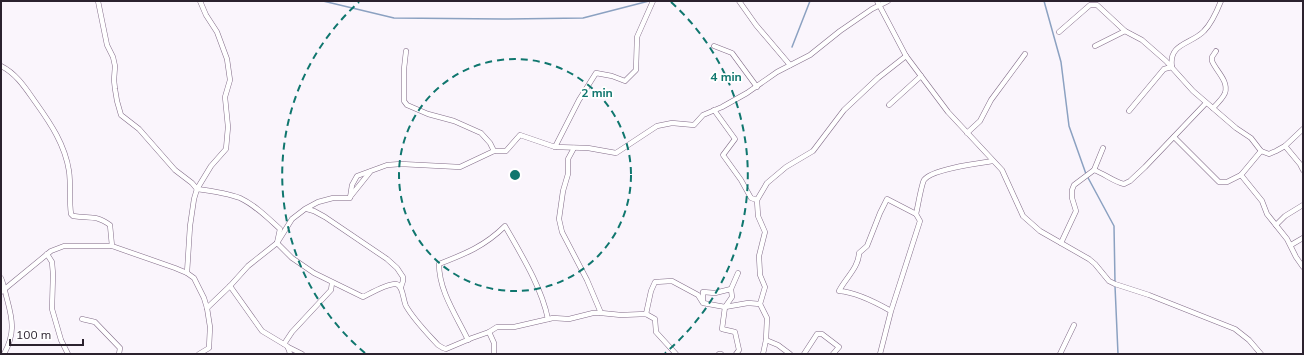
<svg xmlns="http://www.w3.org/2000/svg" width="1304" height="355" viewBox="0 0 1304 355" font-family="Mulish,sans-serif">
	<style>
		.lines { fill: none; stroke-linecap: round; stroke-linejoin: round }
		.stream { stroke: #8ba1c1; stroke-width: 1.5 }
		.minor-casing { stroke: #826c88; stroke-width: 5.5 }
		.minor { stroke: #fff; stroke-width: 4.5 }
		.ring { fill: none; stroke: #0f766e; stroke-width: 2; stroke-dasharray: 7 5 }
		.centre { fill: #0f766e; stroke: #fff; stroke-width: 2 }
		.ring-label { font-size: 12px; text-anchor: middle; font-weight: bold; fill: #0f766e; stroke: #fff; stroke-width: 3.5; stroke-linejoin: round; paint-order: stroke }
	</style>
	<rect width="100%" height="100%" fill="#faf5fc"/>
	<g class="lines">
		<g class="stream">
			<polyline points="323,1 394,18 502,19 583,18 649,1"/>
			<polyline points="1044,1 1061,62 1069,126 1086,174 1114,226 1115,282"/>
			<polyline points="792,47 810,1"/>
			<polyline points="1115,286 1118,354"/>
		</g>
		<defs>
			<g id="minor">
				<path d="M98,1L107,45L113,57L115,66L114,80L115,89L117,101L121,115L139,129L175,170L192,183L197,189C212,191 227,193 240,198C255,205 268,218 280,229L277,243L292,258L314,273L363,297C371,293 388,283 396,284C403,285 403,300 406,306C414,320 427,333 438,345L443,348L446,349L472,338L489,332L497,327H514L553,318L569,319L593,313H601L621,315L646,314L655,319L656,332L676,354"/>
				<polyline points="739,1 756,25 790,65"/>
				<polyline points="877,1 906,56 948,112 1002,170 1023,216 1040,231 1089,259 1095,264 1109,281 1115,284 1149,295 1235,329 1249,340 1261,354"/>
				<polyline points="1059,32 1090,5 1097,5 1125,31 1142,40 1166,61 1193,91 1236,128 1251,138 1261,151 1269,154 1276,151 1285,146 1303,129"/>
				<polyline points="714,46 732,53 757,87"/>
				<polyline points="1095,46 1125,31"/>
				<polyline points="406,51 404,69 404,101 407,105 428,114 454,121 481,133 490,143 494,151"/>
				<path d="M1,66C17,74 26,89 36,103C51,124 65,145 69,171C71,185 69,200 71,214L73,216C90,219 94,214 110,225L112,246"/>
				<path d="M1172,67C1168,43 1192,44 1204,31C1212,23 1217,11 1221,1"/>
				<polyline points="889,105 921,76"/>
				<path d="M1213,108C1217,104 1223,98 1225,93C1229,81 1216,71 1212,61V57L1216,51"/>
				<polyline points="714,110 735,139 723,155 741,180 751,198 757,200"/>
				<polyline points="1129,111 1164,69 1172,67"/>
				<polyline points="967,133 980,121 991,100 1025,54"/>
				<polyline points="1174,137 1219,182 1227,182 1241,175"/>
				<polyline points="1285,146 1300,164 1303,170"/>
				<polyline points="555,147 579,100 596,73 612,76 625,81 636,70 637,37 653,1"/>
				<polyline points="574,148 568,159 568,174 563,191 559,219 562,232 587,280 601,313"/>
				<polyline points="1261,151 1241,175 1262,201 1267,214 1287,239 1296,257 1303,267"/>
				<path d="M1094,170C1105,174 1114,182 1124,184L1130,181L1145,167L1206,103"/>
				<polyline points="350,197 370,172"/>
				<polyline points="307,209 314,211 325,217 387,259 397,268 403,277 403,281 401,287"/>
				<path d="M916,214C918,206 921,186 924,180C931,169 980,163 993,161"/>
				<polyline points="1276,225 1285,216 1303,205"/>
				<polyline points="1061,243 1076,211 1072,198 1072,190 1074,185 1094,170 1103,148"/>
				<polyline points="1291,245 1303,238"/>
				<polyline points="47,254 52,262 53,274 52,309 61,340 68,354"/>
				<polyline points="187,273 190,226 194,199 197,189 211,166 226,149 228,127 225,97 230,80 227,59 217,32 206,15 200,1"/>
				<path d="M1,278C4,285 5,292 7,299C13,321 15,334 4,354"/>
				<polyline points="230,286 262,331 287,346 289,350 290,354"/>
				<polyline points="1,292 51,251 64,246 112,246 175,268 187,273 194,278 204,298 207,308 210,327 209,348 199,354"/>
				<polyline points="703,302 703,292 715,293 731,289"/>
				<polyline points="207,308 230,286 248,266 277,243 292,219 305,209 318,202 333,198 350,198 352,185 357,176 387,165 401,164 460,167 494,151 506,151 520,135 555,147 588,148 616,153 657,126 672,123 694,125 703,115 722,107 747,93 777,72 810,55 840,31 872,9 888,1"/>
				<polyline points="646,314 651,291 655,282 672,281 698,295 703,303 725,307 748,303 760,304"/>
				<polyline points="82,319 95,322 120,348 119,354"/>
				<polyline points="489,332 494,343 494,354"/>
				<path d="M468,340C456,315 439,291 439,264C465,254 485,246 505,226C522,256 541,286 548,319"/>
				<polyline points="766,340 778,345 790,354"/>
				<polyline points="284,344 292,332 331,290 332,283"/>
				<polyline points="288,347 302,354"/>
				<polyline points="719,354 721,354"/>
				<polyline points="736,354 739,350 735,332 722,329 725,307 732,297 731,289 738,273"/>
				<polyline points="763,354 766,340 767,318 760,304 765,287 760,275 759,256 765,232 758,216 757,200 767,183 786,167 813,151 844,110 878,78 906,56"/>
				<polyline points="804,354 817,334 822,334 839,347 833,354"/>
				<path d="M880,354L891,311L920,221L916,214L887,199L880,213L867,246L859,253C859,267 845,279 839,291C855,292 877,303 891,311"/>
				<polyline points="1060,354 1074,325"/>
			</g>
		</defs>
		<use href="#minor" class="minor-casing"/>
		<use href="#minor" class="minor"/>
	</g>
	<g class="ring">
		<circle cx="515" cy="175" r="116"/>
		<path d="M365 353A233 233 0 0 1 359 2M671 2A233 233 0 0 1 665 353"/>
	</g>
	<circle cx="515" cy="175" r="6" class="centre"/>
	<g class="ring-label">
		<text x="726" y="81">4 min</text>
		<text x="597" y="97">2 min</text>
	</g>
	<rect width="1304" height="355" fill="none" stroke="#2b222e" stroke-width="4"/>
	<path d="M10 339v6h73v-6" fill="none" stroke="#2b222e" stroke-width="2"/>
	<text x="16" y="339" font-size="12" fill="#2b222e" stroke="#ffffff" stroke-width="3" paint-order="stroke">100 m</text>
</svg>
